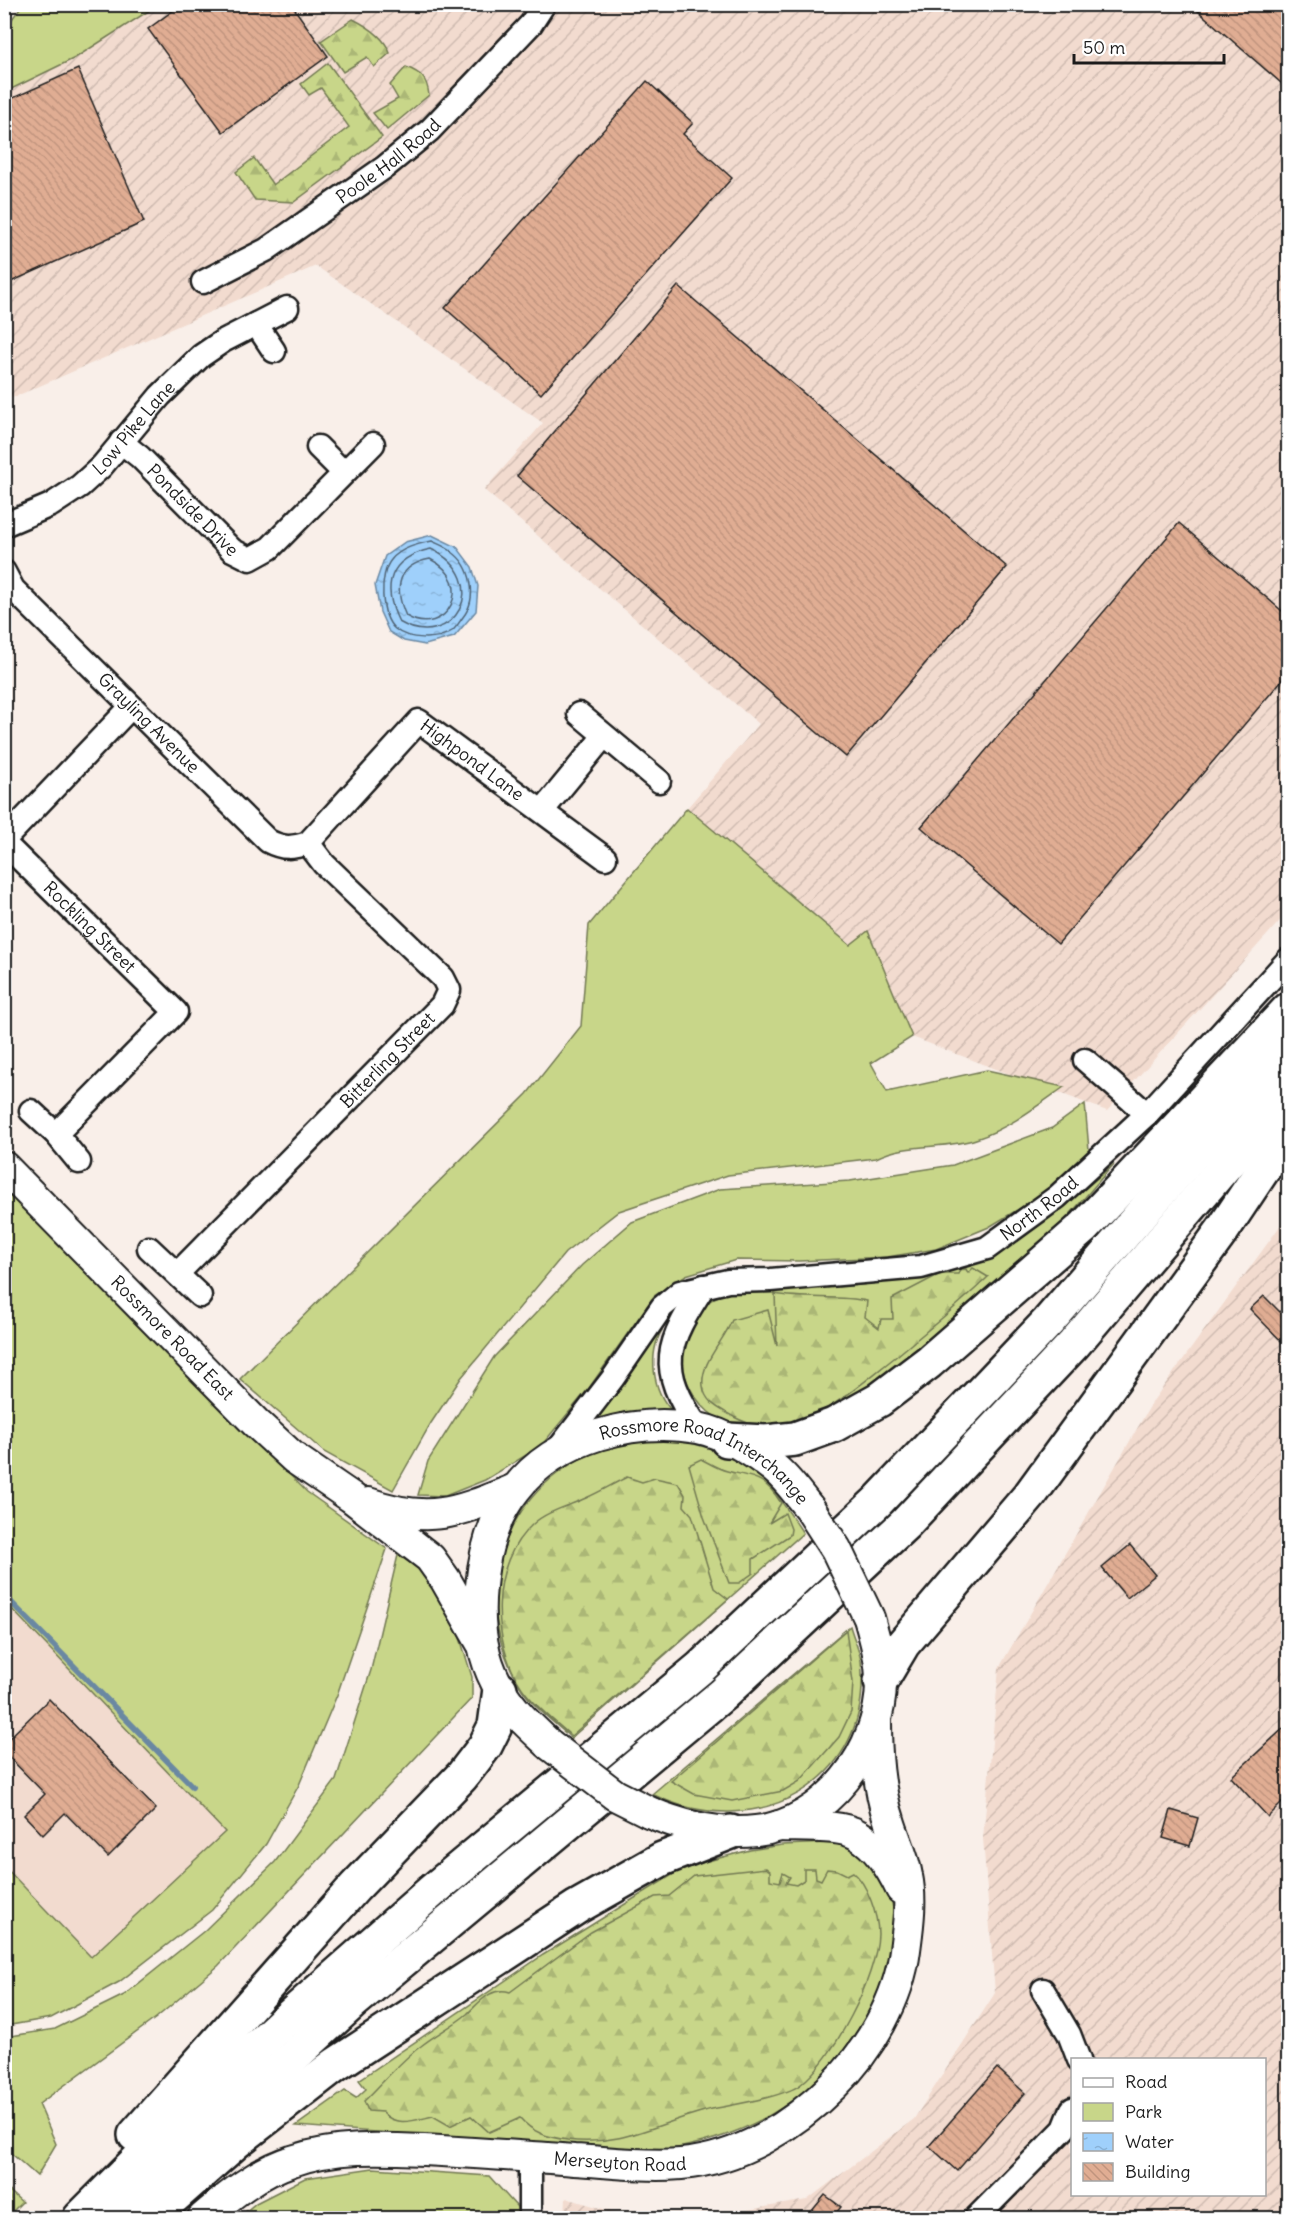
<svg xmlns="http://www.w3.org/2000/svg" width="1293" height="2223" viewBox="0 0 1293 2223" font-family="Delius,sans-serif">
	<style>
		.built { fill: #f2dbcf }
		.industrial { fill: url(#industrial-furrows); fill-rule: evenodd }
		.green { fill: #c8d689; stroke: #727952; stroke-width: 1.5 }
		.forest { fill: url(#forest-firs); stroke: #727952; stroke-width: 1.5 }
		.water { fill: url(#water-ripples); stroke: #6b88a2; stroke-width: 1.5 }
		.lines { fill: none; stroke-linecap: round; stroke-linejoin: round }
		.shore { stroke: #506475; stroke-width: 1.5 }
		.stream { stroke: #6b88a2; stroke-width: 6 }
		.building { fill: url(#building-back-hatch); stroke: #1c1c1c; stroke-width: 1.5 }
		.minor-casing { stroke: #1c1c1c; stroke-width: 27 }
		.major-casing { stroke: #1c1c1c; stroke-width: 34 }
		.highway-casing { stroke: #1c1c1c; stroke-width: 38 }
		.minor { stroke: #fff; stroke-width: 22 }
		.major { stroke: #fff; stroke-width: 30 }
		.highway { stroke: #fff; stroke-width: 33 }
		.major-bridge-casing { stroke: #1c1c1c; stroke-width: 34; stroke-linecap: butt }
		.major-bridge { stroke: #fff; stroke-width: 30 }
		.labels { text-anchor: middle; stroke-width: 4.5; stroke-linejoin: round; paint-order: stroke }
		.street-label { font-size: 18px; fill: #1c1c1c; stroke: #fff }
	</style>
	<defs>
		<pattern id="industrial-furrows" width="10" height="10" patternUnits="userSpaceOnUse" patternTransform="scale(1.5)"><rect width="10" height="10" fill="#f2dbcf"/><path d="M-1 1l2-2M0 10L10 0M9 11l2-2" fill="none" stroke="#cfbbb1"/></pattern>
		<pattern id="forest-firs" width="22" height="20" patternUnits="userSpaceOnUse" patternTransform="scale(1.5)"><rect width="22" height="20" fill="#c8d689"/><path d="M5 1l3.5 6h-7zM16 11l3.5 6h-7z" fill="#abb776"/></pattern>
		<pattern id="water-ripples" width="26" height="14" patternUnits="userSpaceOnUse" patternTransform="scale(1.5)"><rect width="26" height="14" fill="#9fd0fb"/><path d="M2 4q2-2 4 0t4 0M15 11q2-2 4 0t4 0" fill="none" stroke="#88b2d7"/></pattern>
		<pattern id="building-back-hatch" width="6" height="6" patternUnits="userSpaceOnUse" patternTransform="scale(1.5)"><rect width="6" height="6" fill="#e0ad93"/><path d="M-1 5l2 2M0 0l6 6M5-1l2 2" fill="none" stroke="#c0947e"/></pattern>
	</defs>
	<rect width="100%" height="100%" fill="#f9efe9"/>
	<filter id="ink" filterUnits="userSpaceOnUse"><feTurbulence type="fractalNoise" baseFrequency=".0167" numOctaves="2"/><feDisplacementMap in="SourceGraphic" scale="12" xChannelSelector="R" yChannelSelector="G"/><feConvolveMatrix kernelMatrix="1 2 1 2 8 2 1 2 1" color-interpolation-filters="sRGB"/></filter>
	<g filter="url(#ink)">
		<polygon class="built" points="4,1602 225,1832 91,1957 5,1867"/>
		<g class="industrial">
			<polygon points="158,5 1288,5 1288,912 1107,1111 912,1037 851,945 687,808 759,724 484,490 543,423 316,266 5,401 5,92 75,58"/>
			<path d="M1288,1215V2218H701L807,2200L914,2119L995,1993L983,1838L999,1668L1153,1401ZM1072,2060H1264V2194H1072Z"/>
			<polygon points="566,2198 635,2218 565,2218"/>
		</g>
		<g class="green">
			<polygon points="22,5 22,4 158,5 75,58 5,92 5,29"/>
			<path d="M687,808L850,945L868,931L912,1037L871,1063L887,1092L987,1070L1064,1087C1036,1107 1009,1128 976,1139C943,1150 909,1142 876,1158L728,1175L619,1211L565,1253L461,1378L431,1423L393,1490L324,1452L240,1379L527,1094L581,1026L589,925Z"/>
			<polygon points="1085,1104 1089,1150 1055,1187 989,1227 936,1249 887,1257 799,1261 736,1260 686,1275 654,1296 589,1388 541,1446 485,1480 445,1496 418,1495 428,1461 494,1357 582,1265 632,1222 720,1189 850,1181 953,1165 1052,1128"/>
			<path d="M1114,1164C1095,1185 1077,1208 1057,1228C1003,1281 944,1330 884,1376C868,1388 843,1412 825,1418C815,1422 753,1431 744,1429C689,1419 659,1348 702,1307C710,1299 720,1295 730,1291C830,1287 932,1291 1021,1237C1055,1217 1084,1189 1114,1164Z"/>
			<polygon points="4,1189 307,1492 387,1549 337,1695 299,1785 266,1844 212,1910 119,1982 51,2018 5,2026 5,1867 91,1957 225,1832 5,1602"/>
			<path d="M656,1324L662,1330C648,1354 652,1390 672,1411L625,1412L589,1423Z"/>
			<path d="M673,1439C748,1455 762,1471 803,1533L571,1738C554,1722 532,1706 520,1686C461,1586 511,1471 623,1442C638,1438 657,1440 673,1439Z"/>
			<polygon points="398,1555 431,1576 457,1628 472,1677 472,1698 218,1966 156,2018 39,2104 56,2144 37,2176 5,2148 5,2037 55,2029 124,1995 204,1931 275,1862 336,1780 371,1670"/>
			<path d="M850,1626C853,1637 859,1649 861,1661C875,1783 754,1845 652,1794Z"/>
			<path d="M829,1843C860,1847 866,1852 882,1878C922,1944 858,2046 807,2089C761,2128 709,2144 650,2153L296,2126L345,2091L356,2098L366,2089L359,2080L543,1955L685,1867L750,1850L782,1845Z"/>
			<polygon points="373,2168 489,2176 517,2207 518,2218 238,2218 256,2203 305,2178"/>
		</g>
		<g class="forest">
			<path d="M353,19C367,26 385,38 390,53L374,67L367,57L343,72L321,41Z"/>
			<polygon points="328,63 382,137 294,202 255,200 236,172 254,158 273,185 349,127 321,88 309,95 301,84"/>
			<path d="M406,67C421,73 427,78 429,95L387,130L373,113L398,99L390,85Z"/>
			<path d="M973,1268L988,1277C959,1305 929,1329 898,1355C863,1382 830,1414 787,1425C769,1430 749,1425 734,1417C721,1409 705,1404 703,1386C700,1362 725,1340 732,1320L768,1310L777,1346L775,1294C806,1300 838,1295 867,1301L865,1317L879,1328L881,1319H893L892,1299L940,1274H958L961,1269H966L968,1273Z"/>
			<path d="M701,1459C709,1463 718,1469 727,1471C755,1478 764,1476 781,1503L769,1523L785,1513L791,1529L790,1535L753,1559V1573L739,1583H729L704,1517L689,1465Z"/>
			<path d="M627,1477L642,1482L655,1478L678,1483L685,1495L684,1506L692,1515L714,1588L728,1599L571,1736C555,1721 535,1707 522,1688C491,1642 489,1563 533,1524C547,1511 569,1506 586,1498C600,1492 613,1484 627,1477Z"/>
			<polygon points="846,1630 853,1682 851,1712 839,1737 800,1781 783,1791 732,1801 694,1794 671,1781"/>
			<path d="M766,1868L770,1871V1880L780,1882L783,1873L790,1877L786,1883L796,1885L804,1880V1869H815L816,1878L821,1880L827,1869L837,1870L847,1875L853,1872C867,1883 878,1915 878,1934C877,1976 834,2059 800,2085C786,2096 732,2105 712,2109C659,2122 624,2147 567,2140C547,2137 533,2133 520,2118L489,2132L471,2116L450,2126L433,2116C415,2120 396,2128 382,2112L368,2111L364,2101C383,2083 400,2061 421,2046C436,2034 453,2026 467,2014C479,2003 491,1986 510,1992L591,1932L655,1897L669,1896L694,1876Z"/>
			<polygon points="5,2187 22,2202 6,2218 5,2218"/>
		</g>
		<polygon class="water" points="432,535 457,547 472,567 478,586 476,611 454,637 425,645 404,641 389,632 380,612 375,585 385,556 405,542"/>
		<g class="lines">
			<g class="shore">
				<path d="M432,541C438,544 447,547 452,552C472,566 478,598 463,617C460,621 456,628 452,631C437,641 408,640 395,629C380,616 379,574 391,560C400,548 418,544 432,541Z"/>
				<path d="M431,549C496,580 453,654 399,622C381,585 389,558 431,549Z"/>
				<path d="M430,559C478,582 446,640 406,616C393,587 398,565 430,559Z"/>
			</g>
			<polyline class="stream" points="4,1595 192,1786"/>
		</g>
		<g class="building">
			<polygon points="182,4 291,4 328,56 223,132 148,29"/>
			<polygon points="1190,4 1288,4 1288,89"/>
			<polygon points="78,69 144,222 4,285 4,102"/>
			<polygon points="647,81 693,123 683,134 732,178 541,394 445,308"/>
			<polygon points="678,286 1007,567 846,757 517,476"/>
			<polygon points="1179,523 1288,616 1288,673 1058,944 921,827"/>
			<polygon points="1264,1296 1288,1320 1288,1348 1250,1309"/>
			<polygon points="1130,1545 1155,1575 1127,1598 1102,1568"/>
			<polygon points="49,1699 156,1809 108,1857 65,1813 43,1835 24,1815 45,1794 4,1752 4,1743"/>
			<polygon points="1288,1724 1288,1797 1268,1817 1231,1777"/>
			<polygon points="1171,1810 1198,1818 1190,1846 1163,1838"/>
			<polygon points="997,2068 1025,2093 957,2171 929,2146"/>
			<polygon points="825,2195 841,2207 832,2218 806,2218"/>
		</g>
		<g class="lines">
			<defs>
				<g id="minor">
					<path id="s1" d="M203,282L266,250L385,167L430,130L531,24L544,4"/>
					<polyline points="256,324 274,351"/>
					<path id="s2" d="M121,442L140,457L232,550L250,559L270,548L373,444"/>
					<polyline points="318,447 343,472"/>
					<path id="s3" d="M4,525L51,505L80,486L102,466L160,396L201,356L223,341L287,308"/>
					<path id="s4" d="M4,572L13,589L268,841C283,849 293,848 308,843L419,721L605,858"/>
					<polyline points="579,714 659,781"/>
					<polyline points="543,810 604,736"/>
					<polyline points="4,840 131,707"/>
					<path id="s5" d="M4,843L176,1012L56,1134"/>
					<polyline points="1085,1060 1147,1114"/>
					<polyline points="31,1111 56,1134 79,1162"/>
					<polyline points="149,1248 200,1296"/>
					<path id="s6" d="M177,1274L442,1005L449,990L443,978L324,864L308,843"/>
					<path d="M698,1428C656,1366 666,1345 704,1286"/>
					<path id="s7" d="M556,1452L613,1378L662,1307L680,1292L728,1281L771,1280L921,1267L987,1248L1057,1197L1147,1114L1288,960"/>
					<polyline points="1043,1990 1069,2034 1079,2060"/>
					<polyline points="530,2157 530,2218"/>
					<polyline points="976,2218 1064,2129 1072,2109"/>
				</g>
				<g id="major">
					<path id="s8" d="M4,1167L256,1423L294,1458L351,1497L430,1558L445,1579L481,1642"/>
					<path d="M368,1503C430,1525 458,1512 515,1489"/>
					<path id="s9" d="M550,1745C532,1728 514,1713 501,1691C481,1659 477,1624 481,1586C484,1552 494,1516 516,1489C556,1437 635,1417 698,1428C724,1433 754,1452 774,1468C788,1479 799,1496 810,1509"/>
					<path d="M649,1812C684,1827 718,1835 756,1831C826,1824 882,1749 881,1681C881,1660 875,1639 869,1618"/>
					<path d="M779,1826C799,1827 842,1824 858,1835C877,1846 892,1870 901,1889"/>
					<path id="s10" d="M203,2218C230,2195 258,2172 292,2161C335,2146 380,2148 424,2150C474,2153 524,2156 574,2160C609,2162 645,2167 681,2164C740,2159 793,2126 834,2085C869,2051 899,1999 905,1950C908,1927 912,1900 907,1876C904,1857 894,1838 889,1820C878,1787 876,1754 876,1720"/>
				</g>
				<g id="highway">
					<polyline points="727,1440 766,1442 795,1439 834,1425 879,1400 929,1362 1084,1227 1288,1010"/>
					<polyline points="881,1681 903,1644 1030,1495 1222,1231 1288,1132"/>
					<polyline points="135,2135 355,1887 462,1776 485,1746 495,1726 500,1689"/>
					<polyline points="168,2202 237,2141 335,2065 577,1907 662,1859 731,1832"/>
					<polyline points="80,2218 183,2115 281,2024 432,1891 700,1668 877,1502 1048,1322 1288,1044"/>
					<polyline points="124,2218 190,2151 353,2002 722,1695 905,1524 1074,1344 1288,1092"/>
				</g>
			</defs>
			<use href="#minor" class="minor-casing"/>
			<use href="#major" class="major-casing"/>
			<use href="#highway" class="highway-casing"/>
			<use href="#minor" class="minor"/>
			<use href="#major" class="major"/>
			<use href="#highway" class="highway"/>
			<defs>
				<g id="major-bridge">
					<polyline points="810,1509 836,1549 869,1618"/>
					<polyline points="550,1745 615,1795 649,1812"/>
				</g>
			</defs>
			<use href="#major-bridge" class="major-bridge-casing"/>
			<use href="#major-bridge" class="major-bridge"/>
		</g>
	</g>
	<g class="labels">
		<g class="street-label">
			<text dy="6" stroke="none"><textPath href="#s1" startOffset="222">Poole Hall Road</textPath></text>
			<text dy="6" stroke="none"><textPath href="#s3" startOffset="165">Low Pike Lane</textPath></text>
			<text dy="6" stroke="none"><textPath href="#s2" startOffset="99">Pondside Drive</textPath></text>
			<text dy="6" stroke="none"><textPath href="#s4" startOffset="210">Grayling Avenue</textPath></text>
			<text dy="6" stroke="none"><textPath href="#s4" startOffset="650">Highpond Lane</textPath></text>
			<text dy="6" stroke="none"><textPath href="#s5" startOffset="120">Rockling Street</textPath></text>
			<text dy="6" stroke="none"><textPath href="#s6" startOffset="300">Bitterling Street</textPath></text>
			<text dy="6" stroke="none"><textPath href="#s7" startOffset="580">North Road</textPath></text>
			<text dy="6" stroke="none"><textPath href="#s8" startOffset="240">Rossmore Road East</textPath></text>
			<text dy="6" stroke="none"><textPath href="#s9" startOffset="504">Rossmore Road Interchange</textPath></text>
			<text dy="6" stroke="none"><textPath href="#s10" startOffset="436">Merseyton Road</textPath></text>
		</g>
	</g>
	<rect width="1293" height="2223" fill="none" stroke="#fff" stroke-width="24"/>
	<rect x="12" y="12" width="1269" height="2199" fill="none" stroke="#1c1c1c" stroke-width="2" filter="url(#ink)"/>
	<rect x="1071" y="2058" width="195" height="138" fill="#ffffff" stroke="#a4a4a4" stroke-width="1.5"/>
	<rect x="1083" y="2078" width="30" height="9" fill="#ffffff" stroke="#a4a4a4" stroke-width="1.5"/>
	<text x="1125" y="2088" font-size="18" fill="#1c1c1c">Road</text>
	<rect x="1083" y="2103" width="30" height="18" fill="#c8d689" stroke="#a4a4a4" stroke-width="1.5"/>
	<text x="1125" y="2118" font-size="18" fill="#1c1c1c">Park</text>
	<rect x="1083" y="2133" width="30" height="18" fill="url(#water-ripples)" stroke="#a4a4a4" stroke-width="1.5"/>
	<text x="1125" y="2148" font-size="18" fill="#1c1c1c">Water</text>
	<rect x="1083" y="2163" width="30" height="18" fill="url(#building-back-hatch)" stroke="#a4a4a4" stroke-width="1.5"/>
	<text x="1125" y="2178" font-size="18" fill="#1c1c1c">Building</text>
	<path d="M1074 54v9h150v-9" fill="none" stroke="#1c1c1c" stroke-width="3"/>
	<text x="1083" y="54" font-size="18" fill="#1c1c1c" stroke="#ffffff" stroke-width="4.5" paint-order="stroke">50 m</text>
</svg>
